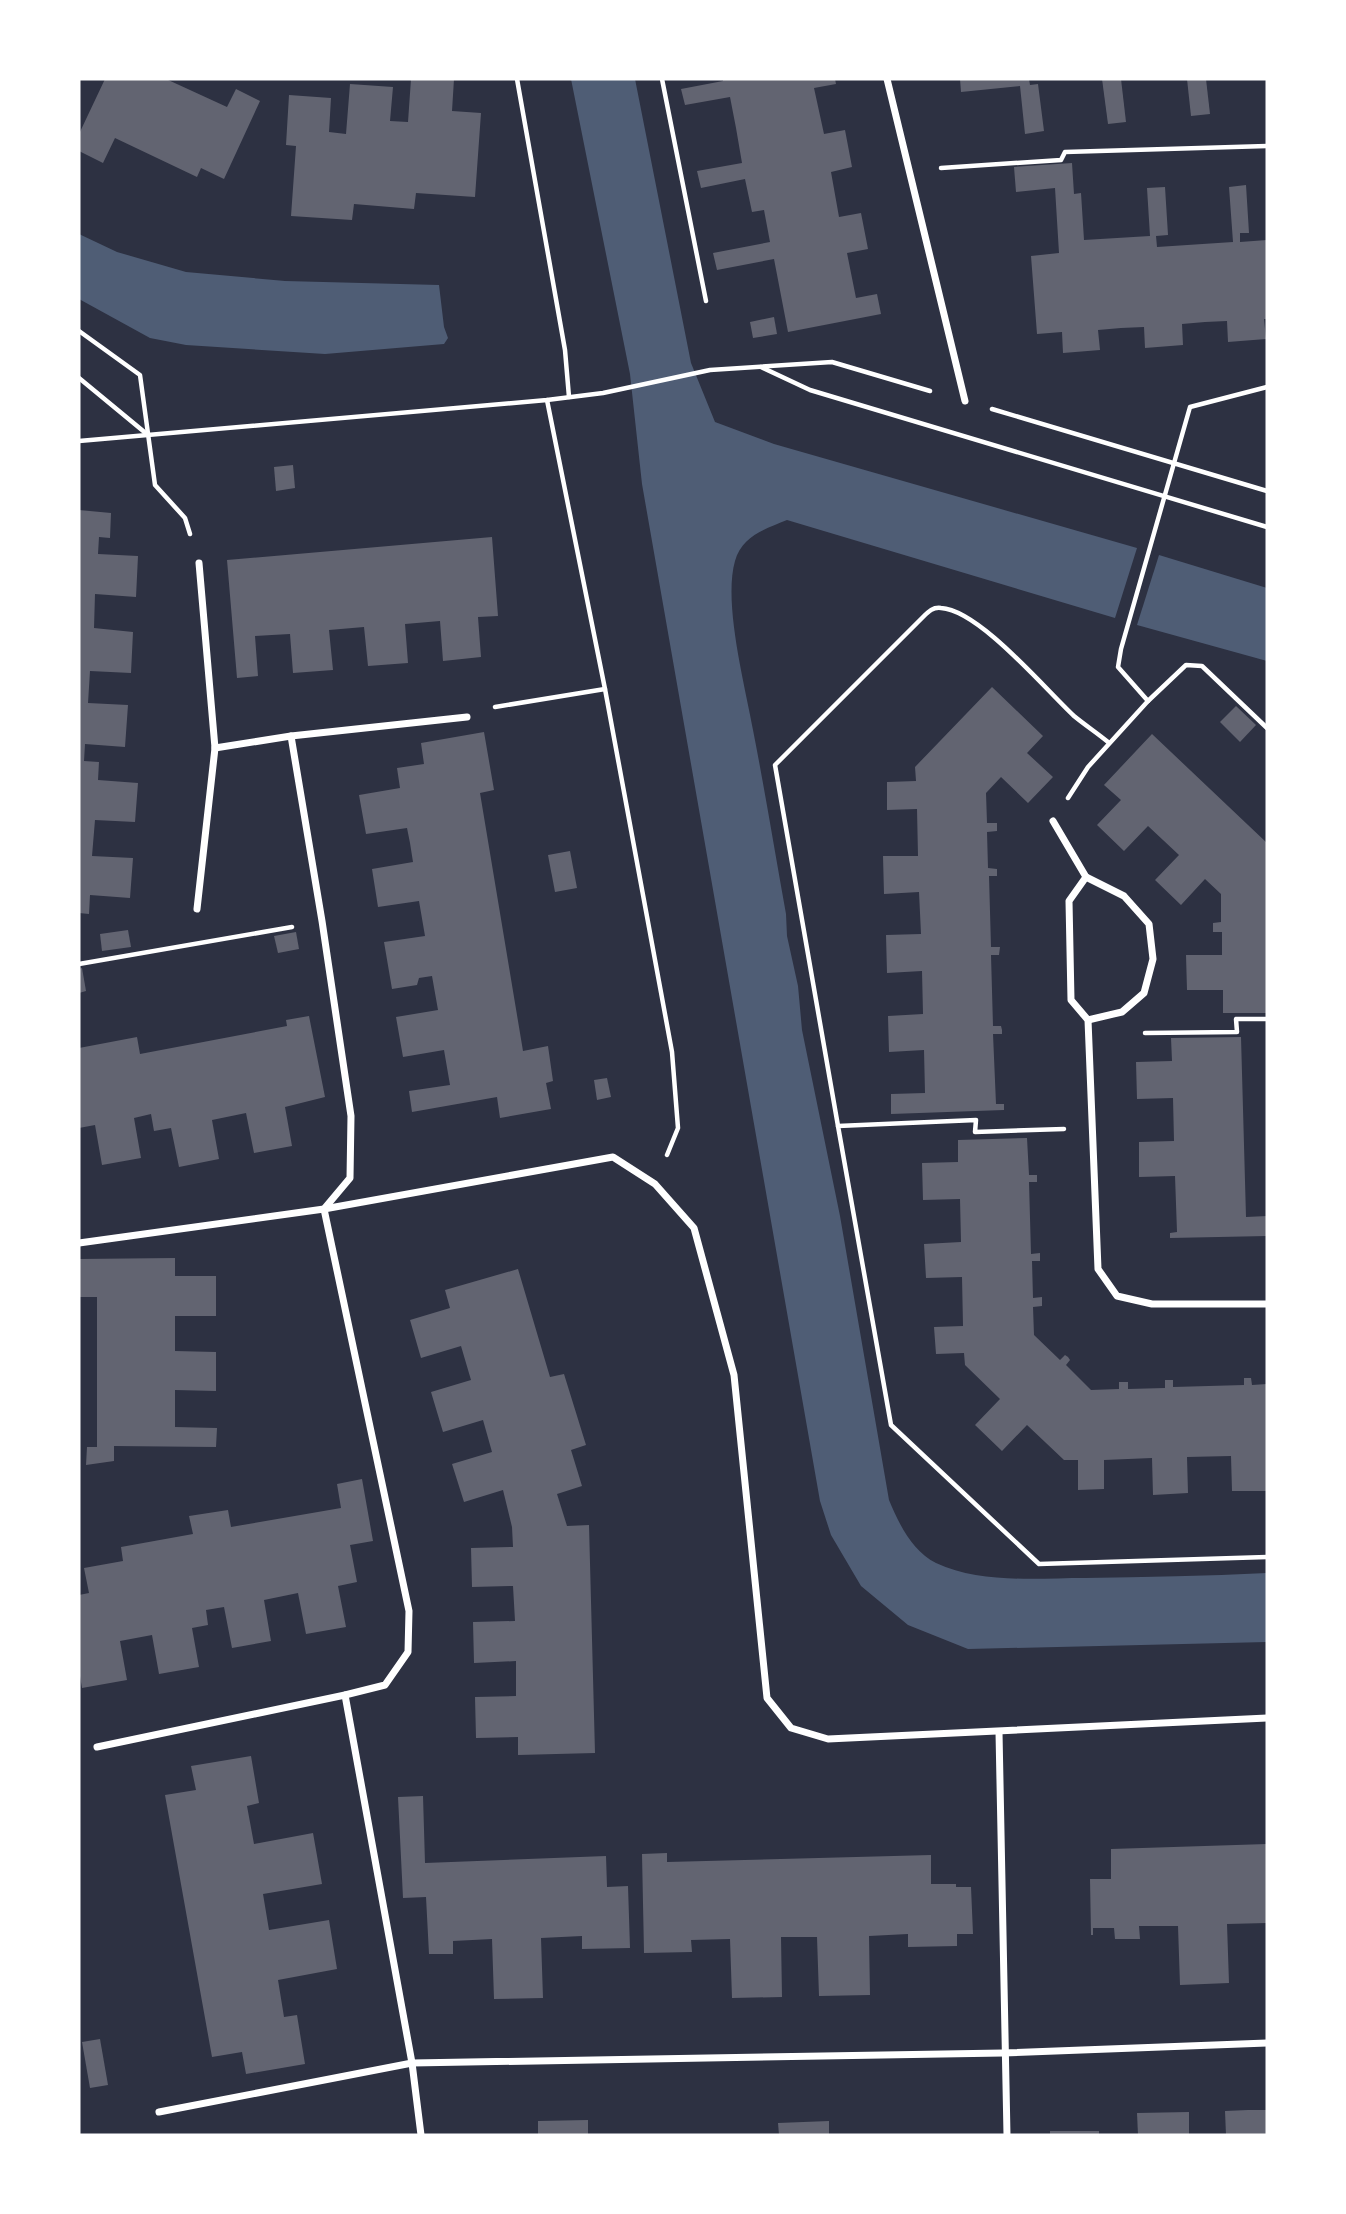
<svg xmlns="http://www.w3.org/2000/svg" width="1346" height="2214" viewBox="0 0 1346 2214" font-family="'DejaVu Sans',sans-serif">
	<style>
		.water { fill: #4f5d75 }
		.building { fill: #626471 }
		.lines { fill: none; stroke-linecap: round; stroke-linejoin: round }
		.path { stroke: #fff; stroke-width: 4.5 }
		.minor { stroke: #fff; stroke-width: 7 }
	</style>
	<rect width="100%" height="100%" fill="#2d3142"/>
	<g class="water">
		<path d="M571,79H635L691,363L715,422L774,444L1137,548L1115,618L787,520C765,529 742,536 735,561C723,603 745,685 753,730C765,791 775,853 786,914L787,936L798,986L802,1030L840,1216L889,1500C899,1524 912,1551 936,1563C981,1584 1037,1578 1085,1578C1146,1577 1206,1576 1267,1573V1642L968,1649L908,1625L861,1586L831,1535L820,1501L642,484L630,374Z"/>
		<polygon points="79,234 117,252 186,272 285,281 439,285 444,327 448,338 444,344 325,354 186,345 150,338 79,299"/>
		<polygon points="1159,555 1267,588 1267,661 1137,625"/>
	</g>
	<g class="building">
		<polygon points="105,79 166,79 227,107 236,89 260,101 224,179 201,168 197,177 115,138 103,163 79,151 79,134"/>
		<polygon points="411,79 454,79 452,111 481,113 475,197 416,193 414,209 354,204 352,220 291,216 296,146 286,145 289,95 331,98 329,132 346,134 350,84 393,87 390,121 408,122"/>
		<polygon points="723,79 835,79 836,84 814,88 824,134 845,130 852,167 831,172 839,217 861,213 868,249 847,253 856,298 877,294 881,314 788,332 774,259 717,270 713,253 770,242 764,210 752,212 745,179 701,188 697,171 742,163 736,128 730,97 685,105 681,89 723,81"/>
		<polygon points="960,79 1029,79 1030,85 1038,84 1044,131 1025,134 1020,86 961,92"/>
		<polygon points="1102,79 1121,79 1126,122 1108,124"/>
		<polygon points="1187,79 1206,79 1210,114 1191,116"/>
		<polygon points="1072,163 1074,194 1081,193 1084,240 1150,236 1147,188 1165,187 1168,235 1156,236 1157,247 1233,242 1229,187 1246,185 1249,233 1240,233 1240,242 1267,240 1267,319 1264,319 1266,339 1228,342 1227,321 1205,322 1182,324 1183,345 1145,348 1144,327 1121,328 1098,330 1100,350 1063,353 1062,332 1037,334 1031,256 1059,253 1055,188 1016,192 1014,167"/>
		<polygon points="774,317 777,334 753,338 750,322"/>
		<polygon points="293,465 295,488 276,491 274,467"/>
		<polygon points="79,510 111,513 110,538 99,537 98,554 138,556 136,597 95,594 94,628 133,632 131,673 90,671 88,703 128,705 125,747 85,744 84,761 99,762 98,780 138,783 135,822 95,820 92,856 133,858 130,898 90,895 89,914 79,913"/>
		<polygon points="492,537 498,616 478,617 481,657 443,661 440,621 405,624 408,663 368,666 364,627 329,630 333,670 293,673 290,634 272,635 255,636 258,676 237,678 227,560"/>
		<polygon points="992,687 1043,736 1027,753 1053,777 1028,803 1001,777 986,793 987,823 997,823 997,831 987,832 988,868 997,869 997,876 989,876 991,947 1000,947 999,955 991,955 993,1026 1001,1026 1002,1030 1002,1034 993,1034 996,1104 1004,1104 1004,1110 891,1114 891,1094 925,1093 924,1050 889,1052 888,1016 923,1014 922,971 887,973 886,935 921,934 919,892 884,894 883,856 918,856 917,809 887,810 887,782 916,781 915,767"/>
		<polygon points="1236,706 1256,725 1240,742 1220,722"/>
		<polygon points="484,732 494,790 480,793 523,1051 548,1046 553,1081 546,1083 551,1109 500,1118 497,1097 412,1112 409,1091 450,1085 444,1050 403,1057 396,1017 438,1010 432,976 419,978 417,985 392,989 384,942 425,936 419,901 378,907 372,869 413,862 410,843 407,828 366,834 359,795 400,788 397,768 424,764 421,743"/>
		<polygon points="1152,734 1267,843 1267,1013 1223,1013 1223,990 1187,990 1186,955 1222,955 1222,932 1213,932 1213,923 1221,922 1221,894 1205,879 1181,905 1155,880 1179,855 1163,840 1148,826 1124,851 1097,825 1121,800 1104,785"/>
		<polygon points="570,851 577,888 555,892 548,855"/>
		<polygon points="128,930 131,947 102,951 100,934"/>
		<polygon points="296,932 299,949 278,953 274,936"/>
		<polygon points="82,968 86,991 79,993 79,969"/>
		<polygon points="309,1016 325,1097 285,1107 292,1146 254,1153 246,1113 212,1120 219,1159 179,1167 171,1128 154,1131 151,1114 134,1118 141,1158 102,1165 95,1125 79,1128 79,1048 137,1037 140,1054 287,1026 286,1020"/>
		<polygon points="1241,1037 1246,1217 1267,1216 1267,1236 1170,1238 1170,1233 1177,1232 1175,1176 1139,1177 1139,1142 1174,1141 1173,1098 1137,1099 1136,1062 1172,1061 1171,1038"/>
		<polygon points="607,1078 611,1097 597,1100 594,1080"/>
		<polygon points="1027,1138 1029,1175 1037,1175 1037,1182 1029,1182 1031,1254 1040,1253 1040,1261 1032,1261 1033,1298 1042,1297 1042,1306 1033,1307 1034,1335 1060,1360 1065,1355 1068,1357 1070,1360 1066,1365 1091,1390 1119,1389 1119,1382 1128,1382 1128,1389 1165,1388 1165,1380 1173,1380 1173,1387 1244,1385 1244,1378 1251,1378 1252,1385 1267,1384 1267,1491 1232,1491 1231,1456 1187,1457 1188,1493 1153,1495 1152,1458 1104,1460 1104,1489 1078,1490 1078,1460 1064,1460 1027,1425 1002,1451 975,1425 1000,1399 965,1365 964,1353 936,1354 934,1327 963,1326 962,1277 926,1278 924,1244 961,1242 960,1199 923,1200 922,1163 958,1162 958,1140"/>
		<polygon points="175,1258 175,1276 216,1276 216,1316 175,1316 175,1351 216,1352 216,1391 175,1390 175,1427 217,1428 216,1447 114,1446 114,1461 86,1465 87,1447 97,1447 97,1297 79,1297 79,1259"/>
		<polygon points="518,1269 550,1377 564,1374 586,1445 571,1450 582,1486 557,1494 567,1526 589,1525 595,1753 518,1755 518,1737 476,1738 475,1697 516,1696 516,1661 474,1663 473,1622 515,1621 513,1586 472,1587 471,1548 513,1547 512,1527 503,1490 464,1502 452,1464 492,1452 483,1420 443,1432 431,1392 471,1380 461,1346 421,1358 410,1320 450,1308 445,1290"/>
		<polygon points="362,1479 373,1541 350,1545 357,1582 338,1586 346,1627 306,1634 298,1593 264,1600 271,1641 232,1648 224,1607 206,1610 208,1625 192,1628 199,1667 159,1674 152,1635 120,1641 127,1680 82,1688 79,1670 79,1595 89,1593 84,1568 123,1561 121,1547 193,1534 189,1516 228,1510 231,1527 341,1508 337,1484"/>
		<polygon points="251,1756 259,1803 247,1806 254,1844 313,1833 322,1884 263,1894 269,1930 329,1920 337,1969 278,1980 284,2017 297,2015 305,2064 246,2074 242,2052 212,2057 165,1795 196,1790 191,1766"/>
		<polygon points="423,1796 425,1863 606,1856 607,1887 628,1886 630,1948 582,1949 582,1936 541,1938 543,1998 494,1999 492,1939 453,1941 453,1954 429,1954 426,1897 403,1898 398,1797"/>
		<polygon points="1267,1844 1267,1923 1227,1924 1229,1983 1180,1985 1178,1926 1139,1926 1140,1939 1115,1939 1114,1928 1093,1928 1093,1935 1091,1935 1090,1879 1111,1879 1111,1849"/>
		<polygon points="667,1853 667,1862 931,1855 931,1884 956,1884 956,1887 971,1887 973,1934 957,1934 957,1946 908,1947 908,1934 869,1936 870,1995 819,1996 817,1937 781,1937 782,1997 732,1998 730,1939 691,1940 692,1952 644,1953 642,1854"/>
		<polygon points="100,2039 108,2085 90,2088 82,2042"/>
		<polygon points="1248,2110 1267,2110 1267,2135 1226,2135 1225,2111"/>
		<polygon points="1189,2112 1189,2135 1138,2135 1137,2113"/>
		<polygon points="588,2120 588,2135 538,2135 538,2121"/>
		<polygon points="829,2121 829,2135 779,2135 778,2123"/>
		<rect x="1050" y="2131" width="49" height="4"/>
	</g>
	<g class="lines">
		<g class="path">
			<polyline points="517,79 565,350 569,397"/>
			<polyline points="662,79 706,301"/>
			<polyline points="941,168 1061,160 1065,152 1267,146"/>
			<polyline points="79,331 140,375 155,485 185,518 190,534"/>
			<polyline points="761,367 810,390 1267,527"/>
			<polyline points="79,378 148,435"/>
			<polyline points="547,400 605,689 672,1052 678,1128 667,1155"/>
			<polyline points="992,409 1267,491"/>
			<polyline points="79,441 547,400 603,393 710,370 832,362 930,391"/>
			<polyline points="1148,701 1186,665 1202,666 1267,728"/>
			<polyline points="495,707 605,689"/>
			<polyline points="1068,798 1088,767 1148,701 1118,667 1121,649 1190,407 1267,387"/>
			<polyline points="79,964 292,927"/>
			<polyline points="1145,1033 1237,1032 1236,1019 1267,1019"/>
			<path d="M838,1126L775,765L923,617C929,611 933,607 941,608C979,610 1045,689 1074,716C1085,725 1097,733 1108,742"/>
			<polyline points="1064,1129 975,1132 976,1120 838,1126 891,1425 1039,1564 1267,1557"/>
		</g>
		<g class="minor">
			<polyline points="887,79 965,401"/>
			<polyline points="215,748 291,736 467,717"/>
			<polyline points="1053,821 1086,877 1069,901 1071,1000 1088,1020 1098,1269 1117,1296 1152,1304 1267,1304"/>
			<polyline points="1086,877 1124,896 1149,924 1153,959 1144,993 1122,1012 1088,1020"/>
			<polyline points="197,909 215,748 199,563"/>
			<polyline points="79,1243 324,1209 613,1157 655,1184 694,1228 734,1375 767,1698 791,1728 828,1739 1267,1718"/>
			<polyline points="345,1695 412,2063 421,2135"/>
			<polyline points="999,1732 1007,2135"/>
			<polyline points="97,1747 345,1695 385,1685 408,1652 409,1611 324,1209 350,1178 351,1116 322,921 291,736"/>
			<polyline points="159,2112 412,2063 1003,2053 1267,2043"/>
		</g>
	</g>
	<rect width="1346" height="2214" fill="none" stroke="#ffffff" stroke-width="161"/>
</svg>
